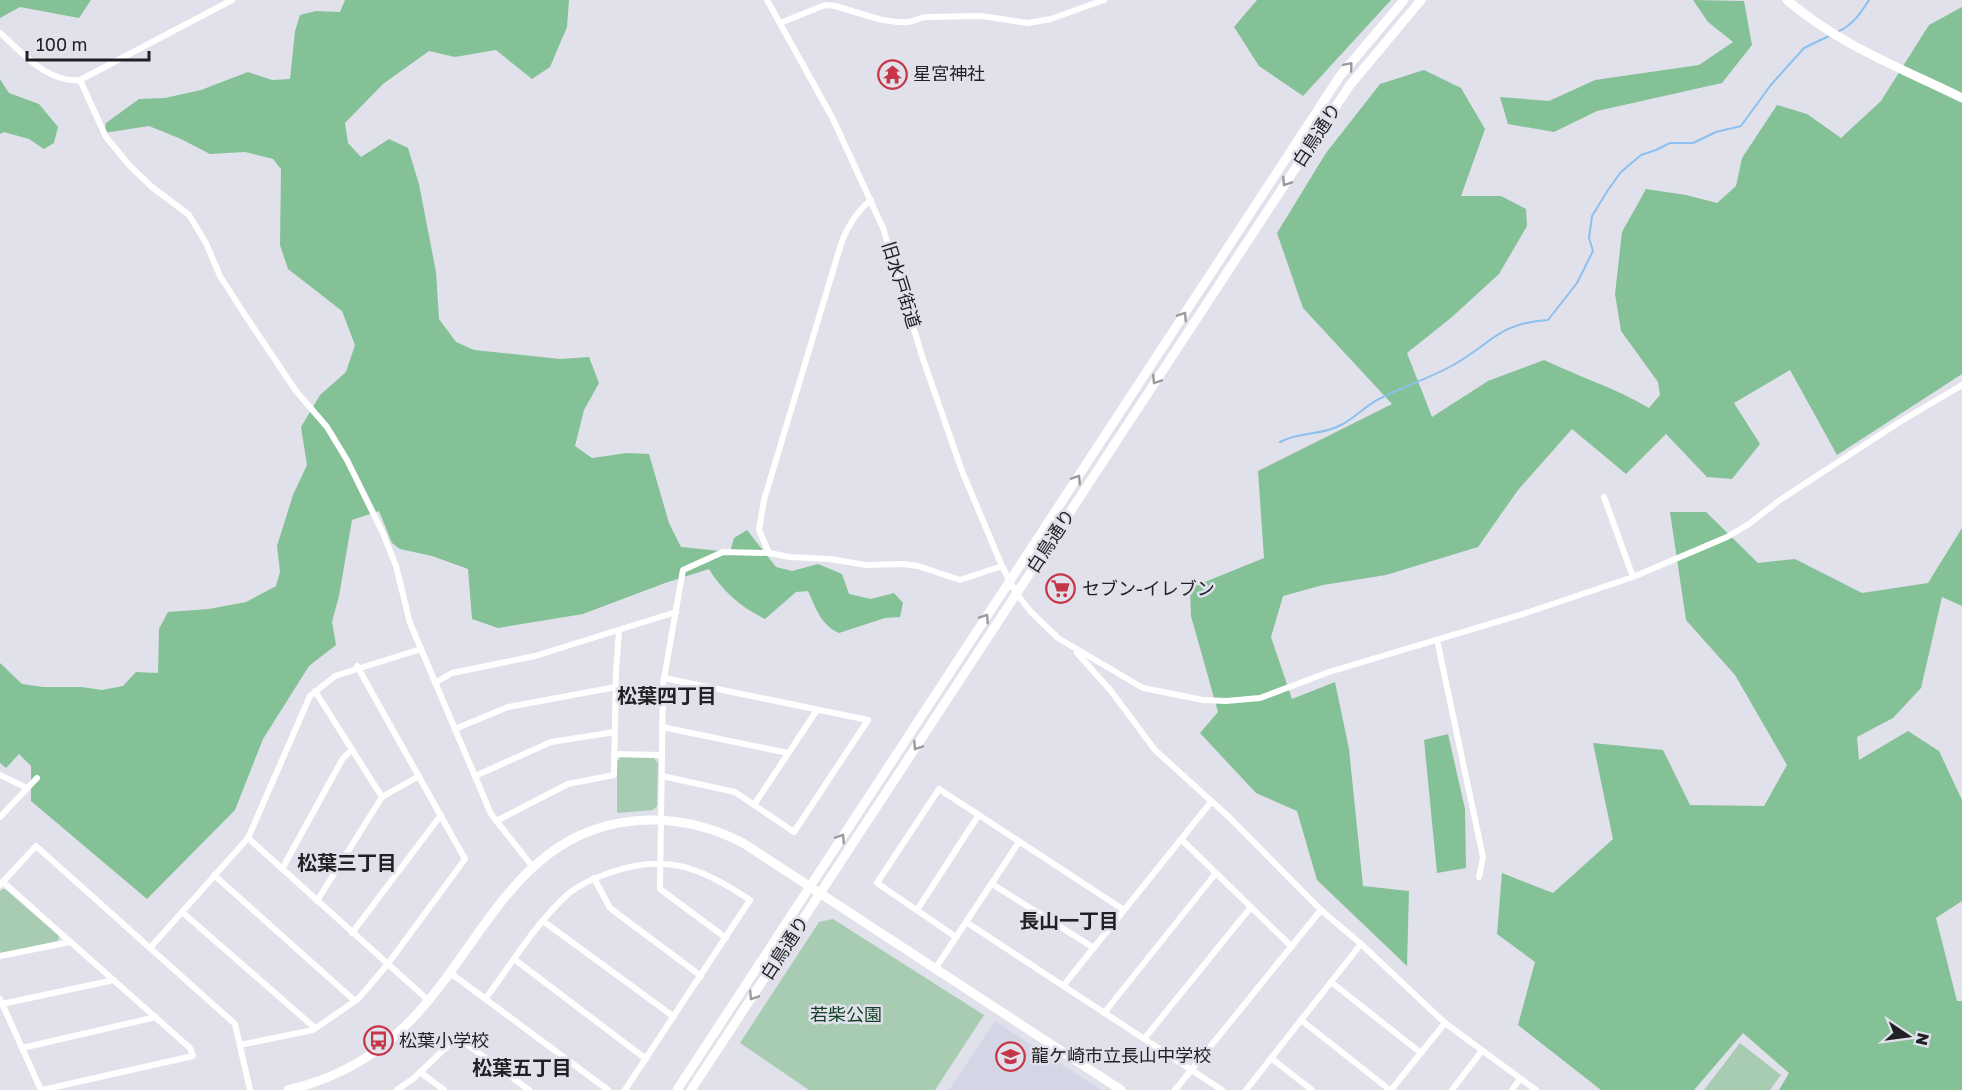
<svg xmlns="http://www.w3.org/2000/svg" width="1962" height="1090" viewBox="0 0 1962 1090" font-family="'Golos Text','Noto Sans JP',sans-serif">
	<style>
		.built { fill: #d4d6e6 }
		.green { fill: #a7ccb1 }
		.forest { fill: #85c197 }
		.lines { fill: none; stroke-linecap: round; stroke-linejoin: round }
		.stream { stroke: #8cc0ef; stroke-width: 2 }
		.street { stroke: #fff; stroke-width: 6 }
		.secondary { stroke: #fff; stroke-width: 9 }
		.oneway { stroke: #9b9b9d }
		.labels { text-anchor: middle; stroke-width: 5; stroke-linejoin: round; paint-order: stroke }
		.poi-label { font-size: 18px; fill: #212125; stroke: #e0e1ea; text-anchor: start }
		.street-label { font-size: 18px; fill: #212125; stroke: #e0e1ea }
		.park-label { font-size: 18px; fill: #103e22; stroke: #e0e1ea }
		.neighbourhood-label { font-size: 20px; font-weight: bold; fill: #212125; stroke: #e0e1ea }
	</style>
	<rect width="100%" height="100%" fill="#e0e1ea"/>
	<polygon class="built" points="995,1021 1101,1090 949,1090"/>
	<g class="green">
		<polygon points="621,757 654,758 658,763 657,806 653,810 618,813 617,812 617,761"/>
		<polygon points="2,889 5,889 59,936 58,941 0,953 0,891"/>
		<polygon points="833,919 984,1015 935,1090 809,1090 740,1043 819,922"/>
		<polygon points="1740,1043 1781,1075 1770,1090 1704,1090"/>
	</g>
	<g class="forest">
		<polygon points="0,0 91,0 79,18 20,7 0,18"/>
		<path d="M345,0H569L567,27L550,67L532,79L496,50L455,57L429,51L383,84L345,123L348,143L361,157L389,139L408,148L419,184L436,272L439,319L456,342L474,350L560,359L589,357L599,383L584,410L575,446L592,458L627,453L649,454L669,523L681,547L730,552L734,538L747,530L776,567L792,571L818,564L842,574L849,594L871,599L894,593L903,603L900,617L885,618L839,633C821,625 816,609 808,591L796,592L765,619C742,608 722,591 709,569L665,583L583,614L498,628L472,619L468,569L432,556L400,549L392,543L379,511L352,520L339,596L332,622L336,645L309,666L263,739L235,810L147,899L31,801V766L19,754L6,768L0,763V663L22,684L43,687H82L102,690L123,686L136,672L158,673L159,629L168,612L209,609L246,602L276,586L280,572L277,546L293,495L307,465L301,427L320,395L346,372L355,345L342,311L288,269L280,245L281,169L273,159L245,152L210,154L181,139L149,126L104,133L106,123L139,99L165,98L201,90L248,72L272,80L290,79L295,31L300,15L316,11L340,12Z"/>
		<polygon points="1257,0 1391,0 1303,96 1259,66 1234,27"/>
		<polygon points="1693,0 1744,1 1752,45 1722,83 1597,111 1554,132 1508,124 1500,97 1549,101 1595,80 1699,65 1733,42 1708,22"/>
		<path d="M1962,7V374L1837,455L1790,370L1734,403L1760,444L1732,479L1707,477L1666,434L1626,474L1572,429L1518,490L1478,547L1386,575L1323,585L1283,596L1271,637L1292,699L1335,682L1349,749L1363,886L1409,891L1407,966L1317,880L1297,811L1256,793L1200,733L1218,712L1191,616L1190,588L1264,558L1258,471L1392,404L1303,308L1277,233L1326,153L1380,84L1424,70L1461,88L1485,129L1461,196H1501L1526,209L1527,226L1499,274L1452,317L1407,353L1432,417L1488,381L1544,360C1579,377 1616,388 1649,408L1660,395L1658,382L1621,331L1615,294L1622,232L1646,189L1686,195L1717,203L1736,186L1742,158L1777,105L1807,114L1841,138L1881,101L1929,25Z"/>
		<polygon points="0,79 9,93 39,104 58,127 54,143 44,149 29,139 4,132 0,134"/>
		<polygon points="1670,512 1706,512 1758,563 1795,559 1862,593 1928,583 1962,528 1962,606 1942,597 1921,688 1893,718 1857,737 1859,760 1908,731 1939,751 1962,800 1962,901 1936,918 1957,1001 1962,1001 1962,1090 1779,1090 1789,1073 1743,1033 1694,1090 1601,1090 1518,1025 1535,962 1497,934 1502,873 1553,893 1613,839 1593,743 1663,750 1690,805 1764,806 1787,765 1735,675 1686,620"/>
		<polygon points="1448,734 1465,809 1466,868 1437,873 1424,740"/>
	</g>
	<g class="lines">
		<g class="stream">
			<path d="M1837,32C1852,26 1861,13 1869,0"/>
			<path d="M1280,442C1300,431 1321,436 1341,425C1355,418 1365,406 1379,399C1404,386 1431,378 1455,364C1493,342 1499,323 1548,320L1577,283L1593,251L1589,238L1592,216L1608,190L1621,172L1641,155L1656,150L1670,143H1693L1716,132L1741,126L1770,86L1804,48L1829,36"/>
		</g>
		<g class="street">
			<polyline points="767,0 833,119 883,228 923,359 962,471 1002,566 1016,593 1031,612 1058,638 1143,688 1203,700 1226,701 1260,698 1329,672 1526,613 1633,577 1727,537 1749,524 1780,500 1898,423 1962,385"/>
			<polyline points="780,23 825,5 835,6 882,20 898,22 909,22 925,17 981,16 1028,23 1051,19 1104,0"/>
			<path d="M0,33C23,53 47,83 80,80L232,0"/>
			<polyline points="80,80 106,137 130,166 152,187 189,215 206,243 220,276 243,312 296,391 327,427 347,460 382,531 396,566 410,623 491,814 532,866"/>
			<path d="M871,200C857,211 847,228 841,244L764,500L759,530L769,553L790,557L830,559L866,565L904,564L918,566L960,580L1002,566"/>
			<polyline points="1604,497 1633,577"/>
			<polyline points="1437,640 1483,857 1479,877"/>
			<polyline points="1077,653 1111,691 1155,750 1230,818 1321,910 1361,944 1445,1023 1536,1090"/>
			<polyline points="435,683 452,673 535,656 676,612"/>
			<polyline points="315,691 382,797"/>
			<polyline points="662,727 788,753"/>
			<polyline points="455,729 508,707 616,687"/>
			<polyline points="614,754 662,755"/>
			<polyline points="0,775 27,788"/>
			<polyline points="475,776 551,742 615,732"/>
			<polyline points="662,776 735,792 794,832 868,720 664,678"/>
			<polyline points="754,805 817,710"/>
			<polyline points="0,817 37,778"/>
			<polyline points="496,821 568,784 614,775 616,671 619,631"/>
			<polyline points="248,838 428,1000"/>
			<polyline points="1181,839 1292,947"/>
			<polyline points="282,869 343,758 352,750"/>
			<polyline points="214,875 355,1001"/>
			<polyline points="594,878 610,908 701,976"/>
			<polyline points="3,882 190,1048 193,1056 42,1090"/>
			<polyline points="992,884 1094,948"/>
			<polyline points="0,885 36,846 235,1024 250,1090"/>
			<polyline points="317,901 382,797 419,776"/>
			<polyline points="917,910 978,816"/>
			<polyline points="182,912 315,1028"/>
			<polyline points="543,921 674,1017"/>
			<polyline points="966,922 1222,1090"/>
			<polyline points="352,933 441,815"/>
			<polyline points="956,937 877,883 939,789 1124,910"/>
			<polyline points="726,938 660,889 663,684 683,570 723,552 769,553"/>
			<polyline points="150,948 248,838 310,696 335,676 421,649"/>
			<polyline points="0,956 70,942"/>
			<polyline points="514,959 646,1059"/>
			<polyline points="935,969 1019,842"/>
			<polyline points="449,972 608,1090"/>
			<polyline points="1331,982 1421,1053"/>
			<polyline points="1063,986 1211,802"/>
			<path d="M486,998C512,963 536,923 568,894C580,884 594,878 609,873C666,852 702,868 750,900L625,1090"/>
			<polyline points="0,999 41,1090"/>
			<polyline points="2,1004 114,980"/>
			<polyline points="1104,1013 1216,873"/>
			<polyline points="1301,1020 1390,1090"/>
			<polyline points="1144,1039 1251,907"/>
			<polyline points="240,1045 313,1030 358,999 387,965 465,859 357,666"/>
			<polyline points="22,1048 156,1017"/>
			<polyline points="1271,1058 1312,1090"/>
			<polyline points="420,1072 444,1090"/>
			<polyline points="397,1090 414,1078 457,1037 529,1090"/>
			<polyline points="1175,1090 1321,910"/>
			<polyline points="1246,1090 1361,944"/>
			<polyline points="1391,1090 1445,1023"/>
			<polyline points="1452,1090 1481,1052"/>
			<polyline points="1512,1090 1520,1079"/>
		</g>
		<g class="secondary">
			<path d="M1787,0C1841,46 1899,67 1962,98"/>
			<path d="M288,1090C331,1080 372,1059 403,1028C480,955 512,833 633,821C672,817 708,825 743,843L1121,1090"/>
			<polyline points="677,1090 1340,76 1404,0"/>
			<polyline points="691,1090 1350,85 1421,0"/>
		</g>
	</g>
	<defs><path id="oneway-chevron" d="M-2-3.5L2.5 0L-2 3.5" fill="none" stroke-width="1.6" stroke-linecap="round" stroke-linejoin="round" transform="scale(1.5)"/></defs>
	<g class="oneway">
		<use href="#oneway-chevron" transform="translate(1349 66) rotate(-50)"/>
		<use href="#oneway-chevron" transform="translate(1286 182) rotate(123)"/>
		<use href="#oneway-chevron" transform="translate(1183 316) rotate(-57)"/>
		<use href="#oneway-chevron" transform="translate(1156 380) rotate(123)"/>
		<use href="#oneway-chevron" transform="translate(1077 479) rotate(-57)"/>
		<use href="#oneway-chevron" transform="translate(985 618) rotate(-57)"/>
		<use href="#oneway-chevron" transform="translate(917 746) rotate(123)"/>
		<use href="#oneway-chevron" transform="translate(841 838) rotate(-57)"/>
		<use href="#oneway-chevron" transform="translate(753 996) rotate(123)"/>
	</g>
	<defs>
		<symbol id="temple-ring" viewBox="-11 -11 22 22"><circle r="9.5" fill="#e0e1ea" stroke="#c63548" stroke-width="1.5"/><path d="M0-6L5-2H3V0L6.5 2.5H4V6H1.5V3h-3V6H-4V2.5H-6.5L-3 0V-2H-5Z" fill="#c63548"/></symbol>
		<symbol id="supermarket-ring" viewBox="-11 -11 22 22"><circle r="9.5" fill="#e0e1ea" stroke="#c63548" stroke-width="1.5"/><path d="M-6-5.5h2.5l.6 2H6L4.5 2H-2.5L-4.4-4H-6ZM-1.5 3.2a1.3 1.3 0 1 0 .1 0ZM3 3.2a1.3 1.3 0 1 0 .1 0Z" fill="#c63548"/></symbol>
		<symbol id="bus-ring" viewBox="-11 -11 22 22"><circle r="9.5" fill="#e0e1ea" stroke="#c63548" stroke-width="1.5"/><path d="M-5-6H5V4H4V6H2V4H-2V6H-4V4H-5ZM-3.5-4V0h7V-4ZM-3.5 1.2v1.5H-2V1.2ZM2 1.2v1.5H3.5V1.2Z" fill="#c63548"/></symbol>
		<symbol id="school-ring" viewBox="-11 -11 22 22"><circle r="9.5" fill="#e0e1ea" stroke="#c63548" stroke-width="1.5"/><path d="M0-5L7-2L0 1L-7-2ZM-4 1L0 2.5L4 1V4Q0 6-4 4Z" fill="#c63548"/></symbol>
	</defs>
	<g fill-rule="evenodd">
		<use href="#temple-ring" x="876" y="58" width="33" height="33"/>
		<use href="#supermarket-ring" x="1044" y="572" width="33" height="33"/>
		<use href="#bus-ring" x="362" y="1024" width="33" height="33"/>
		<use href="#school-ring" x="994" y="1040" width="33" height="33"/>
	</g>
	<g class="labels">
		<g class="poi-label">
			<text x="913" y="80">星宮神社</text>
			<text x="1082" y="595">セブン-イレブン</text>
			<text x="399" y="1047">松葉小学校</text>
			<text x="1031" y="1062">龍ケ崎市立長山中学校</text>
		</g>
		<g class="street-label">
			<text transform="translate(1317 135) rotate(-57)" y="6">白鳥通り</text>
			<text transform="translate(901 285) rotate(73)" y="6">旧水戸街道</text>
			<text transform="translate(1051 541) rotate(-57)" y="6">白鳥通り</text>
			<text transform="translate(785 948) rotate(-57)" y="6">白鳥通り</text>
		</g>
		<g class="park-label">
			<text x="846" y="1021">若柴公園</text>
		</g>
		<g class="neighbourhood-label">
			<text x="667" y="703">松葉四丁目</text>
			<text x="347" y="870">松葉三丁目</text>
			<text x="1069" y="928">長山一丁目</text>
			<text x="522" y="1075">松葉五丁目</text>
		</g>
	</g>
	<g transform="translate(1908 1036) rotate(103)" stroke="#e0e1ea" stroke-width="4.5" paint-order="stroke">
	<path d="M0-4.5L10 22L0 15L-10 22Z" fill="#212125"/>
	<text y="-9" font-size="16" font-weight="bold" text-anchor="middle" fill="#212125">N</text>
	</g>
	<path d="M27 51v9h122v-9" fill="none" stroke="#212125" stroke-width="3"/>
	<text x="36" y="51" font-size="18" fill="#212125" stroke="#e0e1ea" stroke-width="4.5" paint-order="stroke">100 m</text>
</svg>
